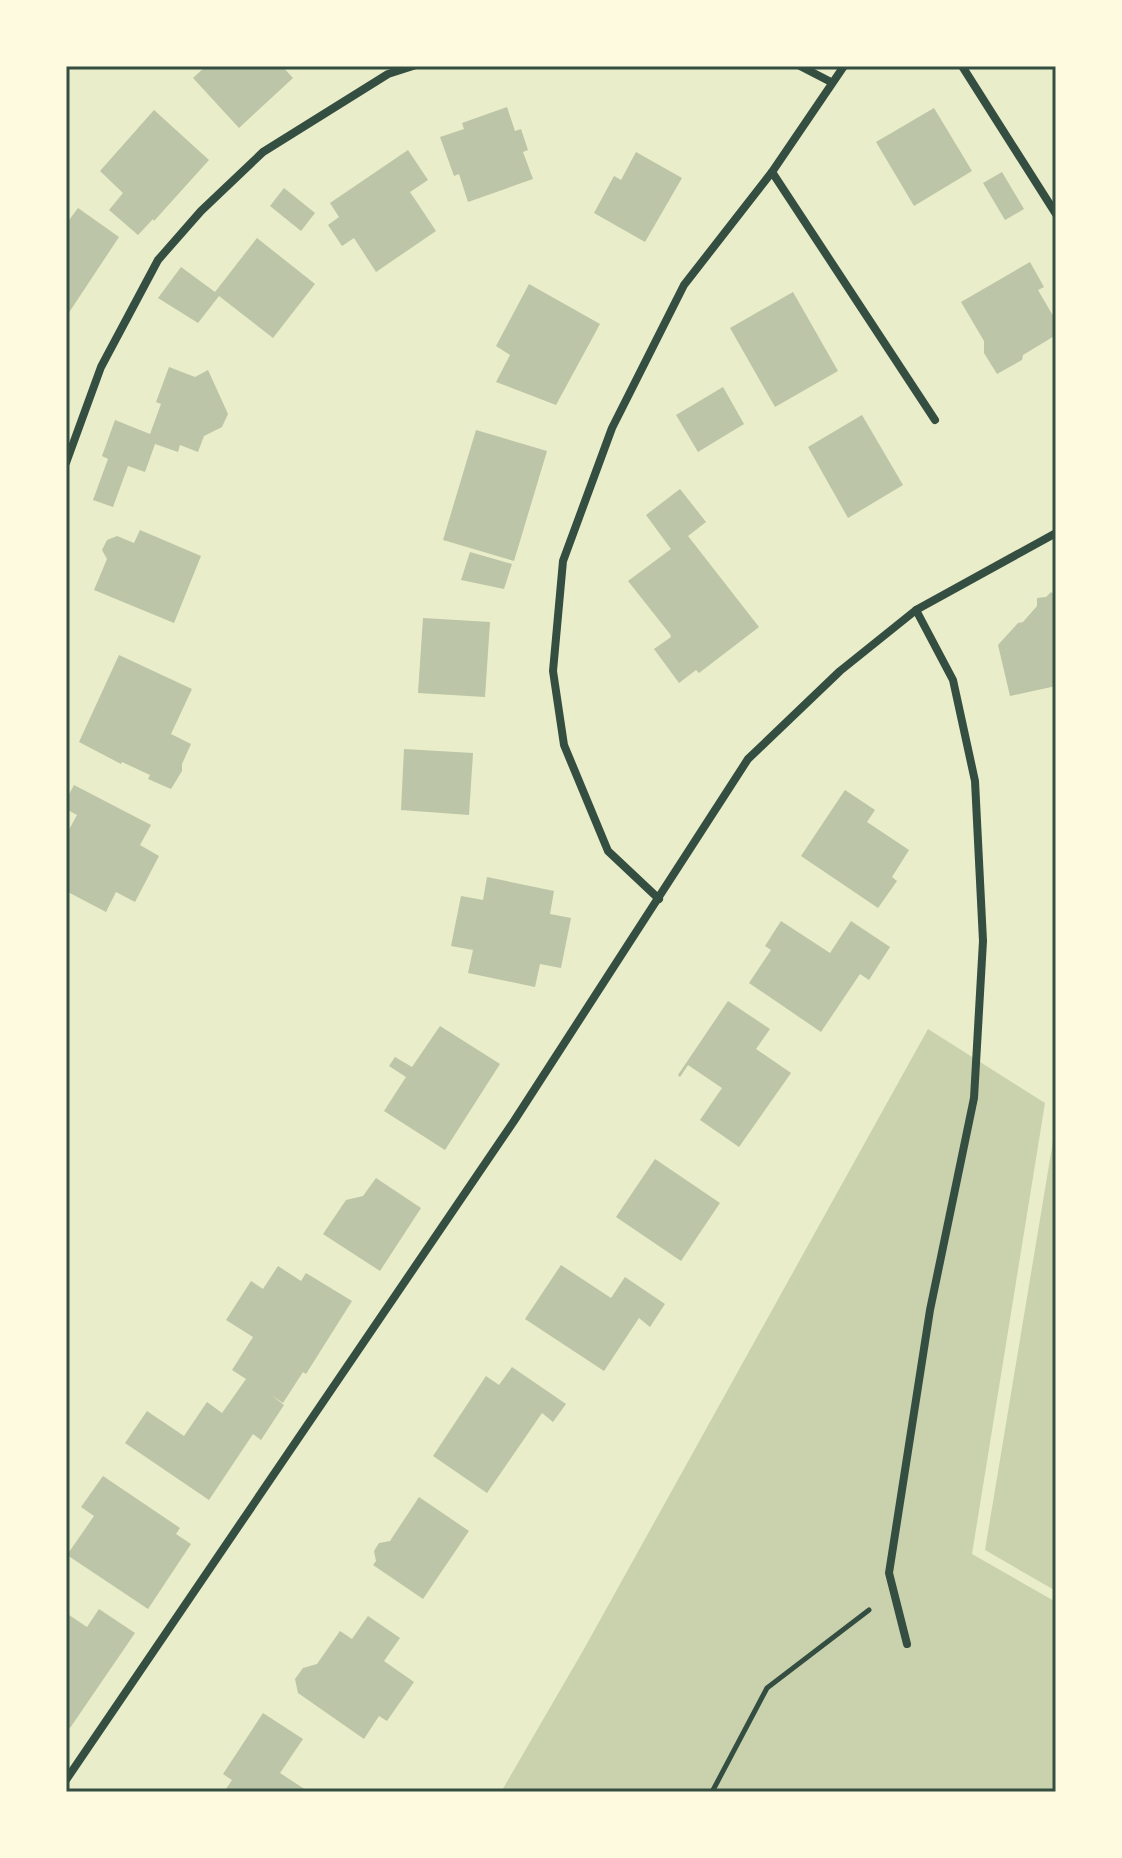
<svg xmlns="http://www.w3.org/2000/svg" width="1122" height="1858" viewBox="0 0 1122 1858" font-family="Signika,sans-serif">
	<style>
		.green { fill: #cad2ad }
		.building { fill: #bcc5a7 }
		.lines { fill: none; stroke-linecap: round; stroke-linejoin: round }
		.path { stroke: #344e41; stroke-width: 5 }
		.minor { stroke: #344e41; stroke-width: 8 }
		.neatline { fill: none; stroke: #344e41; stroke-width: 3 }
	</style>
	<rect width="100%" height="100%" fill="#e9edc9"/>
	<g class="green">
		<polygon points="928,1029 1045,1103 972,1554 1056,1602 1056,1792 501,1792 584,1649"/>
		<polygon points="1056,1123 1056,1591 985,1550"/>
	</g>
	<g class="building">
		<polygon points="206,66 282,66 293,78 239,128 193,78"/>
		<polygon points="507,107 515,131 521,129 528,150 523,152 533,179 468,202 459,174 454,176 440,137 464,129 462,123"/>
		<polygon points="934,108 972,171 914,206 876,142"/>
		<polygon points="154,110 209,160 154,221 153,219 138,235 109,210 123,193 100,171"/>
		<polygon points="408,150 428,180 410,192 436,231 376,272 354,238 342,246 328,225 339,217 330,203"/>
		<polygon points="636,152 682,178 645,242 594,213 614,176 621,180"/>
		<polygon points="1002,172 1024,209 1005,220 983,183"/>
		<polygon points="284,188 315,213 301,231 270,206"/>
		<polygon points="78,208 119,237 66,317 66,224"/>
		<polygon points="257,238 315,284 273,338 219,296 198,323 158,298 181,267 215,292"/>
		<polygon points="1030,262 1044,287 1038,290 1056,321 1056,335 1023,355 1022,360 997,374 984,353 984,341 961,302"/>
		<polygon points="529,284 600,324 556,405 496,382 510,355 496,346"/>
		<polygon points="793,292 838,371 775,407 730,328"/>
		<polygon points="169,367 195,377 208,370 228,414 222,427 204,436 198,452 180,445 178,452 155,444 145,472 128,466 113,507 93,500 108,459 102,456 115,420 150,434 161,404 156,402"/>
		<polygon points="723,387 744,424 698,452 676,415"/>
		<polygon points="862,415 903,485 848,518 808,447"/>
		<polygon points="476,430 547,451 514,561 443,540"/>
		<polygon points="680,489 706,522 688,536 759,627 699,673 696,670 679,683 654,649 671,637 670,634 628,581 671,549 646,515"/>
		<polygon points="140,530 201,556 174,623 94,590 107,559 102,550 107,540 117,536 134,543"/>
		<polygon points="470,552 512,564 504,589 461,580"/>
		<polygon points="1051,592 1056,596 1056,686 1010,696 998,645 1018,623 1023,622 1037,606 1037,598 1046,597"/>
		<polygon points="423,618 490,622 485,697 418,693"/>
		<polygon points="119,655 192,689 171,734 191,744 182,764 182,771 171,789 148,779 150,775 122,762 121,764 79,742"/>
		<polygon points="404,749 473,753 469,815 401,810"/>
		<polygon points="74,785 151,825 140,845 159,856 135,902 116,892 106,912 66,891 66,835 77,815 66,809 66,800"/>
		<polygon points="845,790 875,810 867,822 909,850 892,877 897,881 878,908 801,856"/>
		<polygon points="487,877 554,891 550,914 571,918 561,968 540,964 535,987 468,973 473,950 451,946 461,896 483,900"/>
		<polygon points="781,921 830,953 851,921 890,947 869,980 860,974 821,1032 749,983 771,950 765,946"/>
		<polygon points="728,1001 770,1029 756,1049 791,1073 739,1147 700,1120 722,1088 688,1065 680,1077 678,1075"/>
		<polygon points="440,1026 500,1064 445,1150 384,1111 406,1077 389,1066 395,1057 412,1067"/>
		<polygon points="655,1159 720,1203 681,1261 616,1217"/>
		<polygon points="376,1178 421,1208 380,1271 323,1234 346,1200 363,1196"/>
		<polygon points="561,1265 611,1298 625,1277 665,1304 650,1327 639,1318 604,1371 525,1319"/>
		<polygon points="278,1266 301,1281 306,1273 352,1301 306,1374 303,1372 283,1403 271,1395 284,1405 261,1440 253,1434 209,1500 125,1443 147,1411 184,1436 207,1402 222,1413 246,1379 232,1370 253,1337 226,1320 251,1281 263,1289"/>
		<polygon points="512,1367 566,1404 553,1422 542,1413 487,1493 433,1456 486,1376 499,1385"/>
		<polygon points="103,1476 180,1528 176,1534 191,1544 148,1609 67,1555 94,1516 81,1507"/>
		<polygon points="419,1497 469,1531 423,1599 373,1565 376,1561 374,1551 379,1543 390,1541"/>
		<polygon points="99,1609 135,1633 70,1728 66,1725 66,1613 87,1627"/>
		<polygon points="368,1616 400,1638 384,1661 414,1682 387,1721 379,1716 364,1739 298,1693 295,1679 303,1668 317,1664 340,1631 352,1639"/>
		<polygon points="263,1713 303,1739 280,1773 309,1792 224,1792 232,1780 223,1774"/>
	</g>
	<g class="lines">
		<polyline class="path" points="712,1792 767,1688 869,1610"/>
		<g class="minor">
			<polyline points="800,66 831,82"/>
			<polyline points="962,66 1056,214"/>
			<polyline points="772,172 935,420"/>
			<polyline points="66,463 101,367 158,260 201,211 263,152 388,74 413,66"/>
			<polyline points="659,899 608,851 564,745 553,671 563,561 612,428 684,285 772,172 844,66"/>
			<polyline points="907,1644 889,1573 930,1310 974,1098 983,941 975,781 953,680 916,610"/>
			<polyline points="66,1780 514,1121 748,759 840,671 916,610 1056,533"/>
		</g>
	</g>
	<rect width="1122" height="1858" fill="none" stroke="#fefae0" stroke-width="136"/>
	<rect x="68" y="68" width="986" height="1722" class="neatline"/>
</svg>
